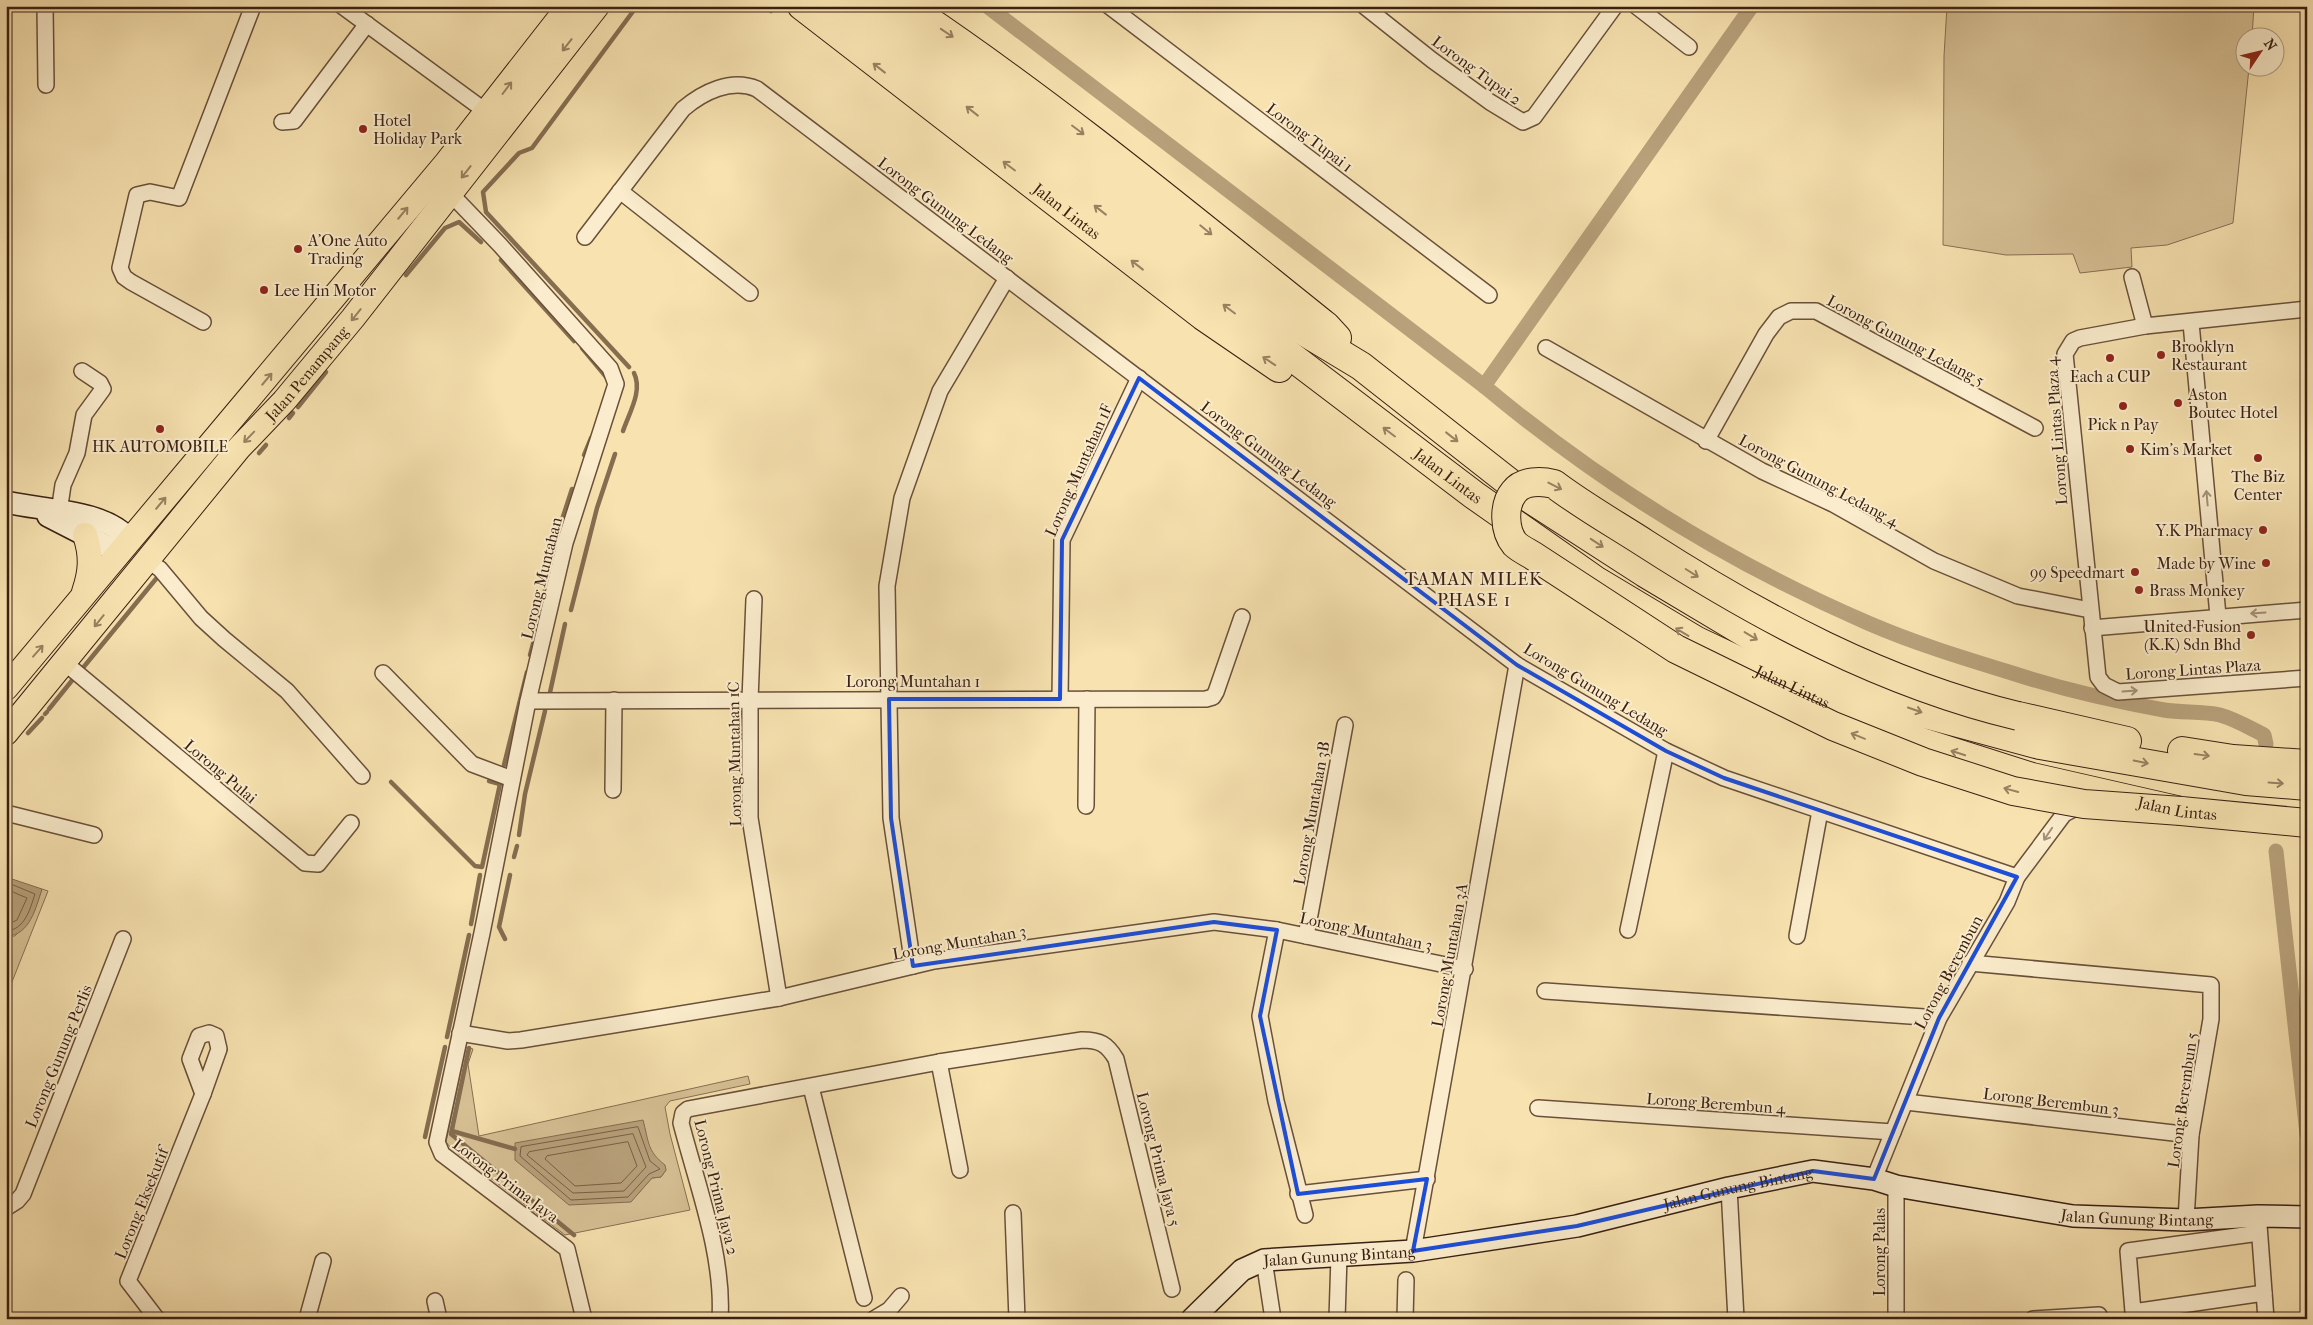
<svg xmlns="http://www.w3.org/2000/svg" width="2313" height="1325" viewBox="0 0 2313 1325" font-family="'IM FELL French Canon',serif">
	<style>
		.green { fill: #d7c195; stroke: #887054; fill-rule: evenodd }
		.water { fill: #b7a07a; stroke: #856d50 }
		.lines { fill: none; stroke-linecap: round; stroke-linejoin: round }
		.shore { stroke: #786046; stroke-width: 1 }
		.stream { stroke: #856d50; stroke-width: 4.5 }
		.canal { stroke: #b7a07a; stroke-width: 15 }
		.street-casing { stroke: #69503a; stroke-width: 18 }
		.secondary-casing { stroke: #3a2012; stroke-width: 24 }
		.primary-casing { stroke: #3a2012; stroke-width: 26 }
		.highway-casing { stroke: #3a2012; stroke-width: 30 }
		.street { stroke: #faeccc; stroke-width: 15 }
		.secondary { stroke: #faeccc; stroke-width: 21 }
		.primary { stroke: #f7e2b0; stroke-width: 24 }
		.highway { stroke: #f7e2b0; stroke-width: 28 }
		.highway-bridge-casing { stroke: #3a2012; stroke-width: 30; stroke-linecap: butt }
		.highway-bridge { stroke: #f7e2b0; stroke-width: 28 }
		.oneway { stroke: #988161 }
		.oneway2 { stroke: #a49078 }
		.marked { fill: none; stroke: #1d4ed8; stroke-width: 4; stroke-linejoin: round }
		.poi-dot { fill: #8f2418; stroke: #faeccc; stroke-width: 2 }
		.labels { text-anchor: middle; stroke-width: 4; stroke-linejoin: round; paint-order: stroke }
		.street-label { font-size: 16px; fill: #3a2012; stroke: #faeccc }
		.poi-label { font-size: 16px; fill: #3a2012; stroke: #faeccc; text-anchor: start }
		.neighbourhood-label { font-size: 18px; letter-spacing: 1px; fill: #3a2012; stroke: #faeccc }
	</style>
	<rect width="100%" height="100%" fill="#f7e2b0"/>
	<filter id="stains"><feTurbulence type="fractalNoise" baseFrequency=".004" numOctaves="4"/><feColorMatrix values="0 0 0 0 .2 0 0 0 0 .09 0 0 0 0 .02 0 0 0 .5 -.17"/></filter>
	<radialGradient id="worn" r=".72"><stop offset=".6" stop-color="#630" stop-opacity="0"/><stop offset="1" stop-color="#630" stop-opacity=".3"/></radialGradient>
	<g class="green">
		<polygon points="1947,6 2254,6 2252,37 2246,38 2246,68 2249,68 2233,223 2167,245 2131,248 2132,267 2080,273 2073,254 2006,255 1943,245 1944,56"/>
		<polygon points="42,889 48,891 6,997 6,936 15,936 33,914"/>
		<path d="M466,1047L473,1049L468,1064L479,1136L748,1076L750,1084L670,1101L665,1107L670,1134L690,1210L565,1235L451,1148L446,1142ZM643,1121C646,1132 647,1149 654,1158C658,1163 663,1164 666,1170L661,1177L652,1178L630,1202Z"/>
	</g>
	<g class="water">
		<path d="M6,877L42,889C36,907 30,936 6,936Z"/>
		<path d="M643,1120C649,1142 647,1151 665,1165L666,1170L661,1177L652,1178L631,1202L569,1205L515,1160V1143Z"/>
	</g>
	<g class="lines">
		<g class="shore">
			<path d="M6,882L35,894C30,909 25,930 6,931"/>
			<polyline points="6,889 27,898 17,920 6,925"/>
			<polygon points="638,1127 650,1161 660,1169 649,1174 628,1197 571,1200 520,1156 521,1147"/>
			<polygon points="633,1134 646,1167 624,1191 573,1193 527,1155 529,1152"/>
			<polygon points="628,1142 637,1166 621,1183 575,1186 545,1159 547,1156"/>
		</g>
		<g class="stream">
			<polyline points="764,6 771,11"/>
			<polyline points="501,260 574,341"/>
			<polyline points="406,275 445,228 459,222 481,242"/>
			<polyline points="582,348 607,378"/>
			<polyline points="629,367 486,212 483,192 519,153 532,148 637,6"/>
			<polyline points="298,407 326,372"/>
			<polyline points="289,418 293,413"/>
			<path d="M623,431C629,413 643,391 634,373"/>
			<polyline points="259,453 266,445"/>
			<polyline points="584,455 591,438"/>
			<polyline points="557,535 572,489"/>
			<polyline points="571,610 597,508 615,454"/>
			<polyline points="537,628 554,548"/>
			<polyline points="530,655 534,640"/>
			<polyline points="82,669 160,574"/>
			<polyline points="549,697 565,624"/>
			<polyline points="49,709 74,678"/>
			<polyline points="45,714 47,712"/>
			<polyline points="28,733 42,718"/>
			<polyline points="504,765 527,672"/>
			<polyline points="391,782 475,866 482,867 500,784 489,781"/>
			<polyline points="519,835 525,794 545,711"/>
			<polyline points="514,857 517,846"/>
			<polyline points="471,924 480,875"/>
			<polyline points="505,939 499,927 510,875"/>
			<polyline points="447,1037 469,935"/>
			<polyline points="469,1048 451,1134 574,1235"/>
			<polyline points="452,1131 515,1149"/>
			<polyline points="425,1137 445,1047"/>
		</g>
		<g class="canal">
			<path d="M987,6L1484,386C1599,482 1729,563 1868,623C1914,643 1963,658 2012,673C2061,689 2113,701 2164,710C2182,713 2202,711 2220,715C2235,719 2250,728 2264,735L2266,744"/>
			<polyline points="1484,386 1752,6"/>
			<polyline points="2276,851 2307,1134"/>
		</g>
		<defs>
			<g id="street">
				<polyline points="45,6 46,85"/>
				<polyline points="342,6 488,113"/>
				<polyline points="1109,6 1489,295"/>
				<polyline points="1364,6 1432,60 1490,102 1523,122 1534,117 1615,6"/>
				<polyline points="1636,6 1689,47"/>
				<polyline points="282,122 294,121 367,24"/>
				<polyline points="620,191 750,293"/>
				<polyline points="450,193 500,245 610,368 616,384 565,543 528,701 482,933 437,1142 442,1154 567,1249 584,1319"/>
				<path d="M585,237L683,109C703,92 731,78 757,89L1517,665L1666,751L1724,778L2017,877"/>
				<polyline points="2132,277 2145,326"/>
				<polyline points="2307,309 2145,326 2080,338 2073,341 2065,354 2098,677 2104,685 2118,692 2307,678"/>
				<polyline points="203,322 131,282 124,277 120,268 137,195 150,192 179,198 253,6"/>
				<polyline points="2191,323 2218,616"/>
				<polyline points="1546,348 1762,471 1833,504 1934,561 2018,596 2090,610"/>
				<polyline points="1706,441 1766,334 1779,317 1791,311 1816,311 2035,428"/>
				<polyline points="59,512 63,485 77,453 84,415 103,389 100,383 82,371"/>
				<polyline points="145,565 154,565 160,569 201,618 224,639 287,691 362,776"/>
				<polyline points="754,599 750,700 750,818 779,998"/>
				<polyline points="2092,628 2307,610"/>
				<polyline points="65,663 305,863 318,864 351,823"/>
				<polyline points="383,673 472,764 512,779"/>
				<polyline points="1060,699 1062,540 1139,378"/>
				<polyline points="528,701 1206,699 1213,697 1216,692 1242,617"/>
				<polyline points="613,790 614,700"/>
				<polyline points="1086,806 1087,699"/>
				<polyline points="6,813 94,835"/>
				<polyline points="1277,930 1260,1016 1276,1101 1305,1215"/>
				<polyline points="1628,930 1666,751"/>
				<polyline points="1306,936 1345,725"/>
				<polyline points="1797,936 1820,811"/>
				<polyline points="1970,963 2211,985 2211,1019 2191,1135 2186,1220"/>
				<polyline points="913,966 891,818 887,586 902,498 940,391 1007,278"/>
				<polyline points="1545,991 1939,1018"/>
				<polygon points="209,1033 216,1036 219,1049 203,1094 190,1059 199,1036"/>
				<polyline points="460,1033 508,1041 521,1040 779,998 934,961 1214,922 1277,930 1465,969"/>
				<polyline points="939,1062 960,1170"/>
				<polyline points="811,1087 864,1298"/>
				<polyline points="1906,1102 2191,1135"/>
				<polyline points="1538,1108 1893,1132"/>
				<polyline points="1874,1179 1939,1018 2007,902 2017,877 2064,814 2081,805"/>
				<polyline points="1729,1188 1736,1319"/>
				<polyline points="1298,1194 1427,1179"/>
				<polyline points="6,1208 17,1201 23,1194 123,939"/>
				<polyline points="1013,1213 1017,1319"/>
				<polyline points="2259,1225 2266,1319"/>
				<polyline points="2259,1233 2128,1251 2133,1312 2264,1293"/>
				<polyline points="1413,1251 1517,665"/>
				<polyline points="1264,1260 1273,1319"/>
				<polyline points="435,1301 439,1319"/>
				<polyline points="157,1319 128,1281 203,1094"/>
				<polyline points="307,1319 323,1261"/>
				<path d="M720,1319C724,1255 697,1185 681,1123L683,1113L688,1109L939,1062L1082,1040C1100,1040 1107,1044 1116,1059L1172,1289"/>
				<polyline points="874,1319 889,1310 901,1296"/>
				<polyline points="1337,1319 1339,1256"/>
				<polyline points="1405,1319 1406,1280"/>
				<polyline points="1896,1319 1896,1186"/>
				<polyline points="2033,1319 2099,1315"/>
			</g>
			<g id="secondary">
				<path d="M6,502C43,511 104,509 130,540"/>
				<polyline points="48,516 120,553"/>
				<path id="s1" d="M1192,1319L1242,1270L1264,1260L1413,1251L1577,1226L1729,1188L1813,1171L1874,1179L1896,1186L2073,1216L2186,1220L2258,1216L2307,1217"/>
			</g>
			<g id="primary">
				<path d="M84,592C91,571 92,556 85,535"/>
				<polyline points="6,688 447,162 569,6"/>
				<path id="s2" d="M6,733L239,448L284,401L353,318L597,6"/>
			</g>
			<g id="highway">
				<path id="s3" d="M802,6L1203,316L1279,368"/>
				<path id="s4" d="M838,6L1155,253L1474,495L1595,580L1697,641L1834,706L1922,742L2032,777L2181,811L2307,823"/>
				<polyline points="880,6 1164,228 1298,328 1361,366 1529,498 1645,573 1789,659 1914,711 2040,745 2246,781 2307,786"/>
				<path d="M910,8C1055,105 1190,217 1326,326L1337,338"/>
				<polyline points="2018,716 2127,741"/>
				<polyline points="2182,751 2233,759 2307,764"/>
			</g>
		</defs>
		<use href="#street" class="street-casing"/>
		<use href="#secondary" class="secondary-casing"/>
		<use href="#primary" class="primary-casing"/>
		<use href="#highway" class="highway-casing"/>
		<use href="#street" class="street"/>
		<use href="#secondary" class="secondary"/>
		<use href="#primary" class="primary"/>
		<use href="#highway" class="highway"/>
		<defs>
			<path id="highway-bridge" d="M2018,716C1884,684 1761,618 1646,544C1615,524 1583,506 1554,484C1542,481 1523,480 1514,492C1503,505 1504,531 1515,544C1519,548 1527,552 1532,555L1676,649L1833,726L1923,762L2013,791L2084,804L2181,811"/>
		</defs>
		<use href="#highway-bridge" class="highway-bridge-casing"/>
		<use href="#highway-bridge" class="highway-bridge"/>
	</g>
	<defs><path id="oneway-shaft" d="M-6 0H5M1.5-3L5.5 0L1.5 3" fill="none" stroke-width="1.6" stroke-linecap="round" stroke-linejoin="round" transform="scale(1.25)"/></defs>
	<g class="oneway">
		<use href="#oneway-shaft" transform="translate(947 33) rotate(34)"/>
		<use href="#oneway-shaft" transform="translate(567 45) rotate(128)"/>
		<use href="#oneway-shaft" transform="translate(879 68) rotate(-142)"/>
		<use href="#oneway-shaft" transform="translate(507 88) rotate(-53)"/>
		<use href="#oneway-shaft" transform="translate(972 111) rotate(-142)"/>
		<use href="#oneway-shaft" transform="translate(1078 130) rotate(37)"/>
		<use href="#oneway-shaft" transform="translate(1009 166) rotate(-143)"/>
		<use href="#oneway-shaft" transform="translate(466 172) rotate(128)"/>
		<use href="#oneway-shaft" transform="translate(1100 210) rotate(-142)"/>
		<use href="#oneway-shaft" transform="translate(403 213) rotate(-50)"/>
		<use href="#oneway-shaft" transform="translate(1206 230) rotate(39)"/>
		<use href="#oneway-shaft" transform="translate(1137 265) rotate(-142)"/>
		<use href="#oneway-shaft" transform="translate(1229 309) rotate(-143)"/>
		<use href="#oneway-shaft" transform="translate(356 315) rotate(129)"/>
		<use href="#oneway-shaft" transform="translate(1269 361) rotate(-146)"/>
		<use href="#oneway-shaft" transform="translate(267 379) rotate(-50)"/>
		<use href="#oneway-shaft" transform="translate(1389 432) rotate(-143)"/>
		<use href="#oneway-shaft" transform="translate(249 437) rotate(134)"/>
		<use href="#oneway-shaft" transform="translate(1452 437) rotate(38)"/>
		<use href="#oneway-shaft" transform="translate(1555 486) rotate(27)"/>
		<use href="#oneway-shaft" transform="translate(161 503) rotate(-50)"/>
		<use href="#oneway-shaft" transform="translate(1597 543) rotate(33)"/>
		<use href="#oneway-shaft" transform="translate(1692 573) rotate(32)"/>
		<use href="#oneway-shaft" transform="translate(99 621) rotate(129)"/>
		<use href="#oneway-shaft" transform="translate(1682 632) rotate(-149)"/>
		<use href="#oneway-shaft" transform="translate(1751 636) rotate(31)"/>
		<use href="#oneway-shaft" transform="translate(38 651) rotate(-49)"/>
		<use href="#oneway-shaft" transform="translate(1915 710) rotate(19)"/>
		<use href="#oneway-shaft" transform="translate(1858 736) rotate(-158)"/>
		<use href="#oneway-shaft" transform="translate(1958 753) rotate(-162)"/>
		<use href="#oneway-shaft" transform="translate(2202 755) rotate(8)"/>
		<use href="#oneway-shaft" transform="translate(2141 762) rotate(11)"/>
		<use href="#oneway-shaft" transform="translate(2276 783) rotate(4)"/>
		<use href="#oneway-shaft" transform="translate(2011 790) rotate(-165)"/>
	</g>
	<g class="oneway2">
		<use href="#oneway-shaft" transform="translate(2207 498) rotate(-95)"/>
		<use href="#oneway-shaft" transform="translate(2258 613) rotate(176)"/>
		<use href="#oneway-shaft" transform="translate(2130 691) rotate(-4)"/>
		<use href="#oneway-shaft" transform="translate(2048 834) rotate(124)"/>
	</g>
	<path class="marked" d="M1139,378L1517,665L1666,751L1724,778L2017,877L1939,1018L1874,1179L1813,1171L1577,1226L1413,1251L1427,1179L1298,1194L1260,1016L1277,930L1214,922L913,966L891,818L889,699H1060L1062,540Z"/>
	<g class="poi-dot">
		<circle cx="363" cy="129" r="5"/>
		<circle cx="298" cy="249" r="5"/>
		<circle cx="264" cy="290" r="5"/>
		<circle cx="2161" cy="355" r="5"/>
		<circle cx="2110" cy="358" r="5"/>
		<circle cx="2178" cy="403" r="5"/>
		<circle cx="2123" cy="406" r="5"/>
		<circle cx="160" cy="429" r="5"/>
		<circle cx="2130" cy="449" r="5"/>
		<circle cx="2258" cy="458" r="5"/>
		<circle cx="2263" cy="530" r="5"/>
		<circle cx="2266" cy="563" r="5"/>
		<circle cx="2135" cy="572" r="5"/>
		<circle cx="2139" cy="590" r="5"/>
		<circle cx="2251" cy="635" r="5"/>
	</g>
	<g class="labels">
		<g class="street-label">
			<text transform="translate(1477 70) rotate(36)" y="6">Lorong Tupai 2</text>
			<text transform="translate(1310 137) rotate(37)" y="6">Lorong Tupai 1</text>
			<text transform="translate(946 210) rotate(37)" y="6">Lorong Gunung Ledang</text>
			<text dy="6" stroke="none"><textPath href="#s3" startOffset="335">Jalan Lintas</textPath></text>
			<text transform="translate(1906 340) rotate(28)" y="6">Lorong Gunung Ledang 5</text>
			<text dy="6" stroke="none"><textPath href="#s2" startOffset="469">Jalan Penampang</textPath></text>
			<text transform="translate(2056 431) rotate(-94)" y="6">Lorong Lintas Plaza 4</text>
			<text transform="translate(1269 454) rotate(37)" y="6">Lorong Gunung Ledang</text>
			<text transform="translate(1078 470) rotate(-66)" y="6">Lorong Muntahan 1F</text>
			<text dy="6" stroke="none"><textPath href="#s4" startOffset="770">Jalan Lintas</textPath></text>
			<text transform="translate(1819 480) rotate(28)" y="6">Lorong Gunung Ledang 4</text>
			<text transform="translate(541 578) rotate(-76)" y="6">Lorong Muntahan</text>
			<text transform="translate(2193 669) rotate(-4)" y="6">Lorong Lintas Plaza</text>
			<text x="913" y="687">Lorong Muntahan 1</text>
			<text dy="6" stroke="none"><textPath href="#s4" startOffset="1175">Jalan Lintas</textPath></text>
			<text transform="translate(1596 689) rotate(31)" y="6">Lorong Gunung Ledang</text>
			<text transform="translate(734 754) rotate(-91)" y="6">Lorong Muntahan 1C</text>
			<text transform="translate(221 771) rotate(40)" y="6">Lorong Pulai</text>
			<text dy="6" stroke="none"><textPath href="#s4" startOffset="1580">Jalan Lintas</textPath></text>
			<text transform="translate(1311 813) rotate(-80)" y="6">Lorong Muntahan 3B</text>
			<text transform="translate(1366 931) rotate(12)" y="6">Lorong Muntahan 3</text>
			<text transform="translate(959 942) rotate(-10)" y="6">Lorong Muntahan 3</text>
			<text transform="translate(1449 955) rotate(-80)" y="6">Lorong Muntahan 3A</text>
			<text transform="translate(1948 972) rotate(-62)" y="6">Lorong Berembun</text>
			<text transform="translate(58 1056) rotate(-68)" y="6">Lorong Gunung Perlis</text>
			<text transform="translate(2182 1100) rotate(-82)" y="6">Lorong Berembun 5</text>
			<text transform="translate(2051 1101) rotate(7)" y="6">Lorong Berembun 3</text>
			<text transform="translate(1716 1103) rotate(4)" y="6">Lorong Berembun 4</text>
			<text transform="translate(1159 1159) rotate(76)" y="6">Lorong Prima Jaya 5</text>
			<text transform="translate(506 1180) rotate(37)" y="6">Lorong Prima Jaya</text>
			<text transform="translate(717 1187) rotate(76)" y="6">Lorong Prima Jaya 2</text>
			<text dy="6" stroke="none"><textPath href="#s1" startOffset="575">Jalan Gunung Bintang</textPath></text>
			<text transform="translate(141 1203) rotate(-68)" y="6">Lorong Eksekutif</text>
			<text dy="6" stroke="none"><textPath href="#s1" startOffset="980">Jalan Gunung Bintang</textPath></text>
			<text transform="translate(1879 1252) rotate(-90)" y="6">Lorong Palas</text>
			<text dy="6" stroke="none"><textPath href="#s1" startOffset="170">Jalan Gunung Bintang</textPath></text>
		</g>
		<g class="poi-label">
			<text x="373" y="126">Hotel<tspan x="373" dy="18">Holiday Park</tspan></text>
			<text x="308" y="246">A'One Auto<tspan x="308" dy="18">Trading</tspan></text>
			<text x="274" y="296">Lee Hin Motor</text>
			<text x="2171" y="352">Brooklyn<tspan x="2171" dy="18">Restaurant</tspan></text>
			<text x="2110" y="382" text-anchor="middle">Each a CUP</text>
			<text x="2188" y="400">Aston<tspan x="2188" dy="18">Boutec Hotel</tspan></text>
			<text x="2123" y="430" text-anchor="middle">Pick n Pay</text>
			<text x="160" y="452" text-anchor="middle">HK AUTOMOBILE</text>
			<text x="2140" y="455">Kim's Market</text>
			<text x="2258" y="482" text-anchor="middle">The Biz<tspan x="2258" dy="18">Center</tspan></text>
			<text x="2253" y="536" text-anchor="end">Y.K Pharmacy</text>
			<text x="2256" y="569" text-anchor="end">Made by Wine</text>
			<text x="2125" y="578" text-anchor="end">99 Speedmart</text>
			<text x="2149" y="596">Brass Monkey</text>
			<text x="2241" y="632" text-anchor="end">United Fusion<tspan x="2241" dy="18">(K.K) Sdn Bhd</tspan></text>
		</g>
		<g class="neighbourhood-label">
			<text x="1474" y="585">TAMAN MILEK<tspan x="1474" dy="21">PHASE 1</tspan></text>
		</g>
	</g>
	<rect width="2313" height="1325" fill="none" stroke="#f7e2b0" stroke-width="25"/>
	<rect x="8" y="8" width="2298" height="1310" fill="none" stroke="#3a2012" stroke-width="2.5"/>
	<rect x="12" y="12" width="2288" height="1300" fill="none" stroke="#3a2012"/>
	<g transform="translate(2260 52) rotate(55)"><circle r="24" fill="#faeccc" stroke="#ad9a82"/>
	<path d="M0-4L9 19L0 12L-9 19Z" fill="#8f2418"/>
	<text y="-8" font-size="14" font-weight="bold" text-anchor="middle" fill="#3a2012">N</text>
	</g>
	<rect width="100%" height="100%" filter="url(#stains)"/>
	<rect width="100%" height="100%" fill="url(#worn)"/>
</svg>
